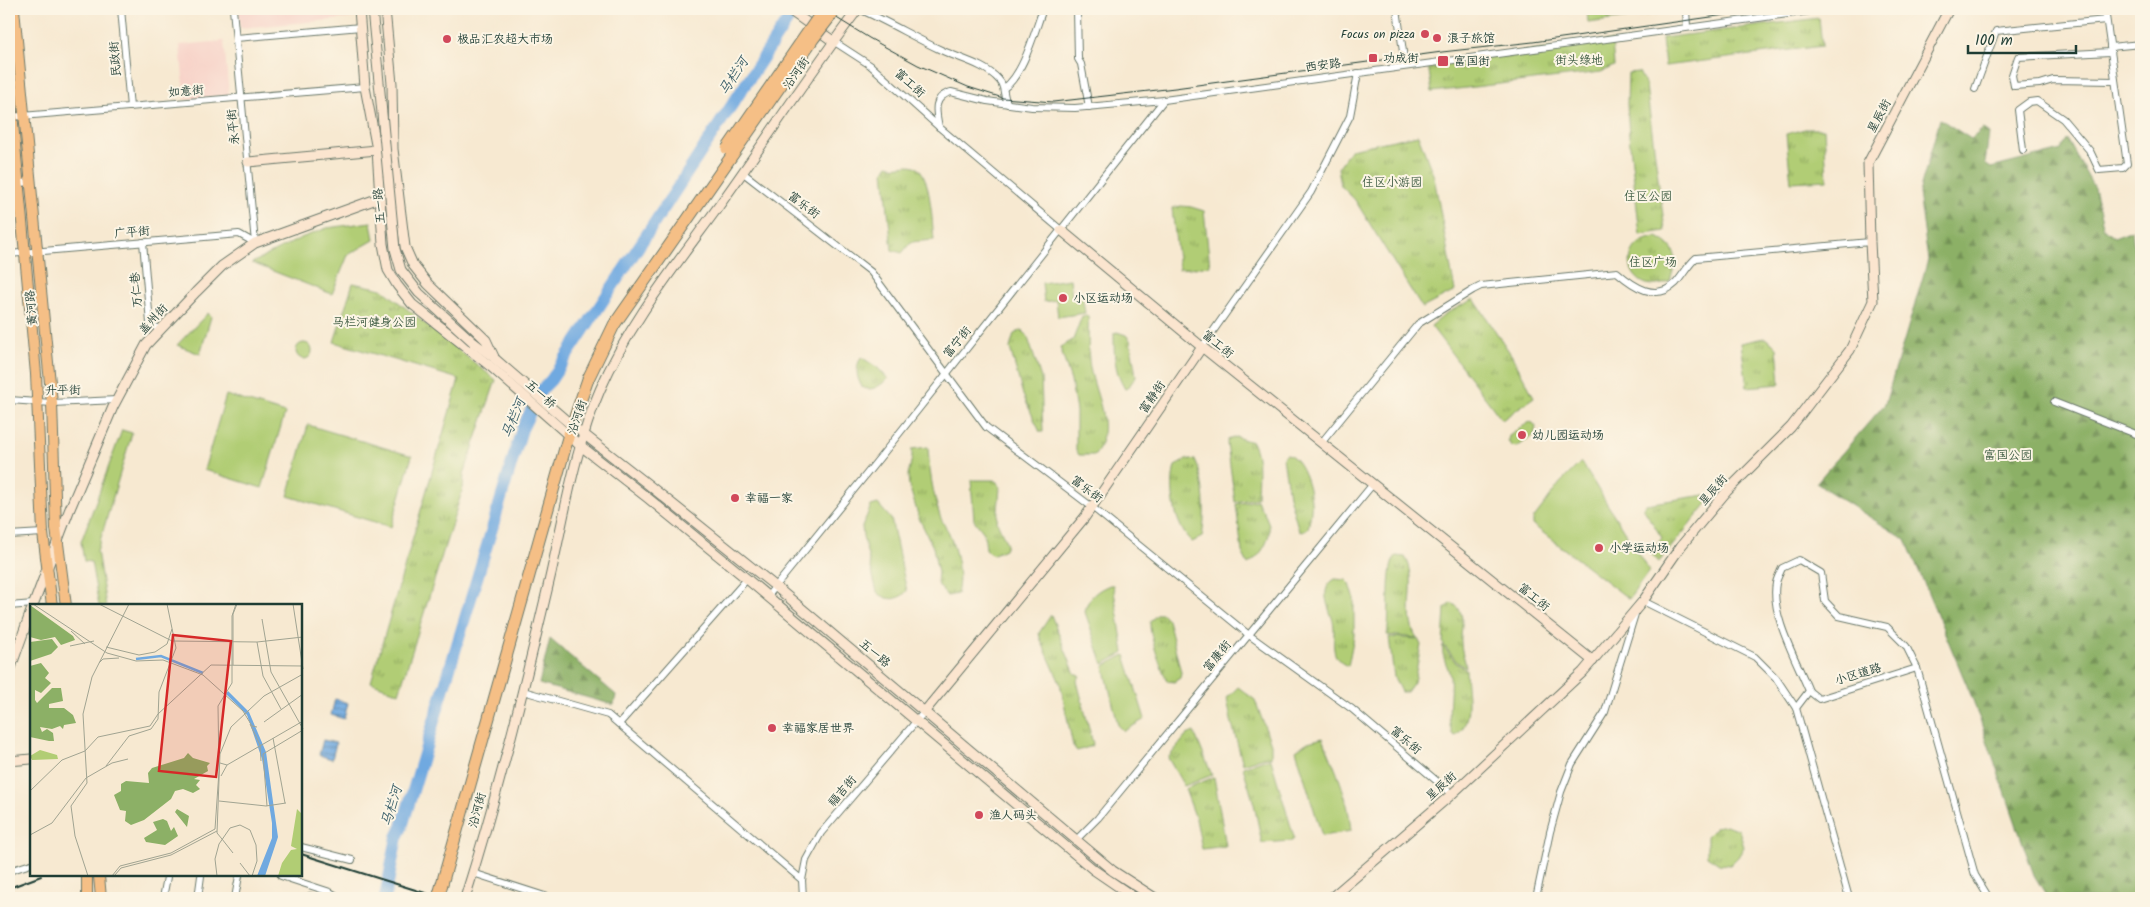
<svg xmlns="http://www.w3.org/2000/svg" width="2150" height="907" viewBox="0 0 2150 907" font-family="Kalam,'LXGW WenKai TC',sans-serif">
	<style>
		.built { fill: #f7d1c7 }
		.green { fill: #b1cd74; stroke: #688554 }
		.forest { fill: url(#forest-firs); stroke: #56764d }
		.park { fill: url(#park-tufts); stroke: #688554 }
		.water { fill: url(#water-rules); stroke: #48738a }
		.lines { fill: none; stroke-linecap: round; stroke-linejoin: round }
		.river { stroke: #70a9e0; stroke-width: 12 }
		.street-casing { stroke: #6b796b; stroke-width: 8 }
		.secondary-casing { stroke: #6b796b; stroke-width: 11 }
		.primary-casing { stroke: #6b796b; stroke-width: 12 }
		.street { stroke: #fff; stroke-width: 6 }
		.secondary { stroke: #fbe5cf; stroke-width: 9 }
		.primary { stroke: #f5bf86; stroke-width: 10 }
		.tram { stroke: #1f3d34; stroke-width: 1 }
		.rail { stroke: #1f3d34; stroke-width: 2 }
		.secondary-bridge-casing { stroke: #6b796b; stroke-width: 11; stroke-linecap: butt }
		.highway-bridge-casing { stroke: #6b796b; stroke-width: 13; stroke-linecap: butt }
		.secondary-bridge { stroke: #fbe5cf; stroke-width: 9 }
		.highway-bridge { stroke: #f5bf86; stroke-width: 11 }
		.poi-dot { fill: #d1495b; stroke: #fcf5e5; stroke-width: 2 }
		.labels { text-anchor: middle; stroke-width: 4; stroke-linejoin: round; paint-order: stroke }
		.poi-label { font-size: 12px; fill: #1f3d34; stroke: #fcf5e5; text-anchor: start }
		.street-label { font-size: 12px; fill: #1f3d34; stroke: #fcf5e5 }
		.park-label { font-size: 12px; fill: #3c5a41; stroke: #fcf5e5 }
		.water-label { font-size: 14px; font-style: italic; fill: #375d68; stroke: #fcf5e5 }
		.inset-river { fill: none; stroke: #70a9e0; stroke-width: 2.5 }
		.inset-road { fill: none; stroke: #a1a492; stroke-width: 1 }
		.view { fill: #d62828; fill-opacity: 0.15; stroke: #d62828; stroke-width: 2.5 }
		.inset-edge { fill: none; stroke: #1f3d34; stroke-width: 2.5 }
	</style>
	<defs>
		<pattern id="forest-firs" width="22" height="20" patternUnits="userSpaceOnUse" patternTransform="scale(1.25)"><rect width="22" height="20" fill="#8cb066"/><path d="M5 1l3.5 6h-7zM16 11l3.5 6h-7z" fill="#729055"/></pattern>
		<pattern id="park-tufts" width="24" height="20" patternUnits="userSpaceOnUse" patternTransform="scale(1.25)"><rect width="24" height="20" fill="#b1cd74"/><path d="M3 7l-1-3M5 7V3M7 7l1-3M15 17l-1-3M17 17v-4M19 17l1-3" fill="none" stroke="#8fa860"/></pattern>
		<pattern id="water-rules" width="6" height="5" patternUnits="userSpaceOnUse" patternTransform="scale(1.25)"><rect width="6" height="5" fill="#70a9e0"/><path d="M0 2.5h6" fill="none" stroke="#5b8bb6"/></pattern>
	</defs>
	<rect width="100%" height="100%" fill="#fcf5e5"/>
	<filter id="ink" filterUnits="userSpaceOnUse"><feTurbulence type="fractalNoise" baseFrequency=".02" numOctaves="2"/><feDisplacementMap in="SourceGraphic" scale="10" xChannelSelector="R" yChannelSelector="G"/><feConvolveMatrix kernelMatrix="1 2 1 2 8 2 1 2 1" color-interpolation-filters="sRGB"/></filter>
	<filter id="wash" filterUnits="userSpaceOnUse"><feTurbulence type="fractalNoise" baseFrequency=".0096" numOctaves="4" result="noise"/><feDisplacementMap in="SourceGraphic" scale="20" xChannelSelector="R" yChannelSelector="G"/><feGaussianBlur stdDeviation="1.12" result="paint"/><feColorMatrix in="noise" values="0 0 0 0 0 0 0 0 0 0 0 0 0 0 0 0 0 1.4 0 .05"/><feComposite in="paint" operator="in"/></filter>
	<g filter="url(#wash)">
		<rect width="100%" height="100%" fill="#f7e9d1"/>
		<g class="built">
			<polygon points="238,9 353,9 354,18 240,28"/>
			<polygon points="224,41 229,95 185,99 180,45"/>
		</g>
		<g class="green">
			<polygon points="371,222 374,240 348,255 332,294 252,263 301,238 327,228"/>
			<polygon points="1070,279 1072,296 1082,295 1085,313 1058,317 1056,300 1044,302 1042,283"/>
			<polygon points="208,313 211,317 200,354 177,345"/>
			<circle cx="304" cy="351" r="8"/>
			<polygon points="226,395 285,413 262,488 204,470"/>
			<polygon points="1529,422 1533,423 1536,427 1534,435 1517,447 1511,446 1508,440 1509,436"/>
			<polygon points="308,425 412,456 391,527 288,496"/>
			<polygon points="122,430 132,433 97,551 106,606 99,606 91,562 84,561 81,542"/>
			<polygon points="1581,462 1649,571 1629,599 1533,525 1533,519 1560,483"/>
			<path d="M878,504L891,519L907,591C898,601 887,601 877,592L863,536L862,527L871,506Z"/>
			<path d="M1110,585H1113L1124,653L1103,664L1085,612C1087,598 1097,590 1110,585Z"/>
			<polygon points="1125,655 1145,719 1124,731 1118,725 1104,666"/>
			<path d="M1323,738C1336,773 1348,793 1351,831L1322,836L1296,750L1308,742Z"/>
		</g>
		<g class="forest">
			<polygon points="1940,119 1971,139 1983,129 1989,133 1985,164 1991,168 2061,150 2067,139 2094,188 2104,229 2114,237 2132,230 2135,259 2141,264 2141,898 2048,898 2034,875 1973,700 1906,540 1816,483 1885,404 1928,260 1919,193"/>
			<polygon points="550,639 616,695 614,705 539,684"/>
		</g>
		<g class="park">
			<polygon points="1587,9 1691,9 1588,23"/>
			<polygon points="1819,18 1822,46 1665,66 1662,38"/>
			<polygon points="1612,41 1614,66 1601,72 1432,92 1428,64"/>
			<polygon points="1639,72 1646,86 1665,231 1640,235 1629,136 1627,104 1628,73"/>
			<polygon points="1805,129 1824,129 1827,180 1791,182 1786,134"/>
			<polygon points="1418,135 1434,177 1455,291 1422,308 1355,200 1341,186 1338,168 1351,149"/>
			<path d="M888,165C899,169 906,163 915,166C931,172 932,224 934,240L911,242L902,253L892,250L884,171Z"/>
			<polygon points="1181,206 1191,207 1204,211 1210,266 1179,269 1172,208"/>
			<path d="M1657,237C1680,249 1677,259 1670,281C1630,301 1611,242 1657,237Z"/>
			<polygon points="353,283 382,289 496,380 464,474 463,488 399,693 371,682 459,379 334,342"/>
			<polygon points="1474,299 1512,356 1534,397 1502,420 1431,326 1447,313"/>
			<path d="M1082,316H1088C1089,333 1087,351 1090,368C1096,398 1114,426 1095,455H1079L1076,450V411L1071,381L1060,347L1073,340Z"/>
			<polygon points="1022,330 1027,335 1041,378 1043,432 1040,432 1023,395 1010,348 1014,334"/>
			<path d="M1117,332L1126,335L1130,340L1136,376L1128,388L1125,389C1114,372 1114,353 1114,333Z"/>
			<polygon points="1765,338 1777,347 1780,384 1747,387 1741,343"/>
			<path d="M861,357L878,368L888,379C879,386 874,391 863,388C856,378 855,368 861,357Z"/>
			<path d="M1236,437L1252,442C1261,459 1257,479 1257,498L1235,502L1227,443L1228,440Z"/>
			<path d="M928,447C929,469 933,495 940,516C942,522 946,527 949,533C956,551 962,575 957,594L947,596L937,583L938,573L933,547L919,518L909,485L908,475L912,458V449Z"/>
			<path d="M1287,454C1301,457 1310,487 1311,501C1312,510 1310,520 1308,528L1302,532L1299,531L1289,496L1283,458L1284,455Z"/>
			<path d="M1188,459L1195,460C1205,481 1206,515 1202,537L1192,542C1174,526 1169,489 1175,466Z"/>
			<polygon points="971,480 994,480 998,483 1000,487 997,522 1007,544 1005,549 992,555 986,549 984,533 974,520"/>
			<polygon points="1705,495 1709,501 1659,562 1649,553 1662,538 1643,508 1646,504"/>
			<path d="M1257,500C1259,508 1266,514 1268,522C1273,538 1261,556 1248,564L1242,552L1236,504Z"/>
			<path d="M1396,556L1405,557C1420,580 1401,614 1417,638L1387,635C1391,615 1385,568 1396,556Z"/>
			<path d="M1335,579L1346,580L1350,584L1354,597V636L1348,666C1326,658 1337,638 1333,621C1329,607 1318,589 1335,579Z"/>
			<path d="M1451,603C1468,610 1460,629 1461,643C1461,651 1465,659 1466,667L1458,663L1443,644L1445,608Z"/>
			<path d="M1157,614H1163L1168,620L1181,672L1180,678L1174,682L1167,681C1161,667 1149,636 1150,622Z"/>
			<polygon points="1051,615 1075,674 1080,676 1077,681 1093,744 1092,746 1077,751 1073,746 1060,683 1040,638 1039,633"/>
			<polygon points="1389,637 1418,639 1421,645 1414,682 1407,692 1401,692 1394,677"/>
			<path d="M1443,646L1457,664L1466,669C1466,689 1475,723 1455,736L1452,734C1446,715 1452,695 1450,676C1448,665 1441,657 1443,646Z"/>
			<polygon points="1238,687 1255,700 1271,744 1271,757 1261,758 1243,764 1231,720 1227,698"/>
			<polygon points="1194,732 1212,775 1184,786 1168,758 1187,735"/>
			<polygon points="1262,760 1271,760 1294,837 1292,841 1262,843 1254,804 1243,767"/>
			<polygon points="1214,777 1226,846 1202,849 1196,819 1185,789"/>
			<polygon points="1726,825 1739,830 1744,847 1738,857 1730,865 1719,864 1707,856 1707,836 1716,827"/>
		</g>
		<g class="water">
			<polygon points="335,699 348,703 344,719 331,715"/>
			<polygon points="323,740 336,743 332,759 319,755"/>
		</g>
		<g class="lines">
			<polyline class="river" points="385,898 397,837 402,827 522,429 541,390 551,380 795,9"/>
		</g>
	</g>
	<g filter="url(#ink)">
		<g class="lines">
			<defs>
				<g id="street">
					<polyline points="121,9 130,107"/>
					<polyline points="233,9 255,243"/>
					<path d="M859,9C887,21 913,37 941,50C960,59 985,64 999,80C1006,87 1002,96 1008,104"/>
					<polyline points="1077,9 1078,59 1081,64 1089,107"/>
					<polyline points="1397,9 1405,66"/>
					<polyline points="1686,9 1687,27"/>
					<polyline points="236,38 361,27"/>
					<polyline points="833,41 870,65 939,127 1061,230"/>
					<polyline points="2110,47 2141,44"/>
					<polyline points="2110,52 2018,57 2012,75 2014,86 2040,84 2053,80 2115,81"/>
					<path d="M1004,88C1023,76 1035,30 1043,9"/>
					<polyline points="1975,89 1996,31 2106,20"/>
					<polyline points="10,117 365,87"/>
					<path d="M939,127C936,112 932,97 951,92L987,101L1032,107L1075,108L1164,100L1824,9"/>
					<polyline points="2023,150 2018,110 2029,102 2037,101 2063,119 2090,151 2099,170 2123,168 2127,164 2105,9"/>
					<polyline points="742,172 871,272 986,427 1092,507 1249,635 1352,709 1452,794"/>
					<polyline points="9,184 31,182"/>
					<polyline points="143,242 150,323 160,330"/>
					<polyline points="9,254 239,234 255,243"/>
					<polyline points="1202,347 1311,192 1350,116 1358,73"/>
					<polyline points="9,400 52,403 117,400"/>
					<polyline points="2054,402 2141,436"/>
					<path d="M1322,442L1418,324L1473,290L1481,286L1617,272C1634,287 1656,302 1676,283C1683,275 1688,265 1696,258L1870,242"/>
					<polyline points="9,535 43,533"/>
					<polyline points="767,597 886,450 1164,100"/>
					<polyline points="1643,601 1755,657 1776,678 1796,708 1849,898"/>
					<polyline points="9,606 34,604"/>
					<polyline points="523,691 608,715 802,880"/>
					<polyline points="1809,691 1819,699 1917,668"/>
					<path d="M1796,708L1809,691C1797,661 1770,615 1776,583C1777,578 1780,573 1782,568L1799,560L1821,573L1825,601L1839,616L1887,627L1906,646L1917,668L1975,875L1989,898"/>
					<polyline points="619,724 747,579"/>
					<polyline points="1076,840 1098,818 1373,484"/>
					<polyline points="301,847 352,860"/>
					<polyline points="9,871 31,864"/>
					<polyline points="473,873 551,898"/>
					<polyline points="281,876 330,892 340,898"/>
					<polyline points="163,898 167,877"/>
					<polyline points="198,898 201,876"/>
					<polyline points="235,898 239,876"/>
					<polyline points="310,898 310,896"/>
					<polyline points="803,898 802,880 806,860 821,833 925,711"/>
					<polyline points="1536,898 1550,832 1561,792 1572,764 1605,712 1635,614"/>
				</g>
				<g id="secondary">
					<polyline points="359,9 365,87 377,150 383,244 388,270 397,285 412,304 490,366"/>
					<polyline points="385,9 392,84 393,149 405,247 413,265 428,284 486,340 495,359"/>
					<polyline points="788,9 833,41"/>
					<polyline points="248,162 377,150 377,146"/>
					<polyline points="1061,230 1202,347 1593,661"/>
					<polyline points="473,342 493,357"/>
					<polyline points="581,432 645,482 775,586 1113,871 1155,898"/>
					<polyline points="577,443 649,499 747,579 1094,870 1135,898"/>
					<polyline points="33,606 69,511 113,407 146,345 196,292 222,266 255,243 382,197 398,193"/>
					<polyline points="9,673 31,611"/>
					<polyline points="925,711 1085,517 1202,347"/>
					<polyline points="9,761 31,759"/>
					<path d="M465,898C498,794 524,688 549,582C564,518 574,450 600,390C630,321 677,264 721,203C767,139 810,72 858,9"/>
					<polyline points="1331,898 1452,794 1583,672 1643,601 1681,546 1727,491 1791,427 1850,350 1873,301 1870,242 1868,163 1949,9"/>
				</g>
				<g id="primary">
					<polyline points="14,9 46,342 52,403 56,528 66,606"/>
					<polyline points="9,80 36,374 43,533 52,606"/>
					<polyline points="87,876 87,898"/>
					<polyline points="99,876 101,898"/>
				</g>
			</defs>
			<use href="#street" class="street-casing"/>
			<use href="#secondary" class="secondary-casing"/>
			<use href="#primary" class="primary-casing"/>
			<use href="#street" class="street"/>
			<use href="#secondary" class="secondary"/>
			<use href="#primary" class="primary"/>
			<polyline class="tram" points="822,9 869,38 918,65 968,87 1003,98 1053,102 1175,88 1442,52 1533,42 1768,9"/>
			<g class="rail">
				<polyline points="301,854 441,898"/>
				<polyline points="9,888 41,876"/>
			</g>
			<defs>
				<g id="secondary-bridge">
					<polyline points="372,9 395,249 401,270 419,293 473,342"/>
					<polyline points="495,359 576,429"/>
					<polyline points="490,366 575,441"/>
				</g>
				<g id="highway-bridge">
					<polyline points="727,149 824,9"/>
					<polyline points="438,898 569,434 588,379 614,325 813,39 836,9"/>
				</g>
			</defs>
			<use href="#secondary-bridge" class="secondary-bridge-casing"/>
			<use href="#highway-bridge" class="highway-bridge-casing"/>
			<use href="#secondary-bridge" class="secondary-bridge"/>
			<use href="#highway-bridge" class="highway-bridge"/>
		</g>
	</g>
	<g class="poi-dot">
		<circle cx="1425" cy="34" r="5"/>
		<circle cx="1437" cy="38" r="5"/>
		<circle cx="447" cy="39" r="5"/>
		<rect x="1368" y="53" width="10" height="10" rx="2.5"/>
		<rect x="1437" y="55" width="12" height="12" rx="2.5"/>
		<circle cx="1063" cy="298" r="5"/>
		<circle cx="1522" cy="435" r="5"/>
		<circle cx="735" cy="498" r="5"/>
		<circle cx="1599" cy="548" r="5"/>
		<circle cx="772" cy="728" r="5"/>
		<circle cx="979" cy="815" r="5"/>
	</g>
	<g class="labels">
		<g class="poi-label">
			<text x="1415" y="38" text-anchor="end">Focus on pizza</text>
			<text x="1447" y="42">浪子旅馆</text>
			<text x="457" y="43">极品汇农超大市场</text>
			<text x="1383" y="62">功成街</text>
			<text x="1454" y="65">富国街</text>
			<text x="1073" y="302">小区运动场</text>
			<text x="1532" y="439">幼儿园运动场</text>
			<text x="745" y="502">幸福一家</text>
			<text x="1609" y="552">小学运动场</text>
			<text x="782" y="732">幸福家居世界</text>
			<text x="989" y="819">渔人码头</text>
		</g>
		<g class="street-label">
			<text transform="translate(115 59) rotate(-95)" y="4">民政街</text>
			<text transform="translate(1323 65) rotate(-8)" y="4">西安路</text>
			<text transform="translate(796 73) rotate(-55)" y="4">沿河街</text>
			<text transform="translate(910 83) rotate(42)" y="4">富工街</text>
			<text transform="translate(186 91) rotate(-5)" y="4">如意街</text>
			<text transform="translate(1879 116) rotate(-62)" y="4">星辰街</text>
			<text transform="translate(233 127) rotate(-96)" y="4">永平街</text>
			<text transform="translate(804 205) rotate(37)" y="4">富乐街</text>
			<text transform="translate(379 206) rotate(-95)" y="4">五一路</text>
			<text transform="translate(132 232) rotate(-5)" y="4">广平街</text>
			<text transform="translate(136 290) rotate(-95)" y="4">万仁巷</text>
			<text transform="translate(31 308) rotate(-95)" y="4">黄河路</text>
			<text transform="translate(153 319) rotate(-47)" y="4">盖州街</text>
			<text transform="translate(957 342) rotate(-51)" y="4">富宁街</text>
			<text transform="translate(1218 344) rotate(39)" y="4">富工街</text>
			<text transform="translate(63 390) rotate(-1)" y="4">升平街</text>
			<text transform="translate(541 394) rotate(42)" y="4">五一桥</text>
			<text transform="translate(1152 397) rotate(-56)" y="4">富静街</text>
			<text transform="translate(577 417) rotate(-71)" y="4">沿河街</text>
			<text transform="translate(1087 489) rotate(37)" y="4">富乐街</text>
			<text transform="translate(1713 490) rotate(-49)" y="4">星辰街</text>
			<text transform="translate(1534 597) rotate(39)" y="4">富工街</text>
			<text transform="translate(875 653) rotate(40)" y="4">五一路</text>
			<text transform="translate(1217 656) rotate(-51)" y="4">富康街</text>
			<text transform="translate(1858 674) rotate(-17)" y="4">小区道路</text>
			<text transform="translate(1406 740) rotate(40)" y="4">富乐街</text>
			<text transform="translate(1441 786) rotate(-42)" y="4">星辰街</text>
			<text transform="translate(842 791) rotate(-49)" y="4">福吉街</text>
			<text transform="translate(477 810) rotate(-75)" y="4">沿河街</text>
		</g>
		<g class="park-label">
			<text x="1579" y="64">街头绿地</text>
			<text x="1392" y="186">住区小游园</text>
			<text x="1648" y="200">住区公园</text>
			<text x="1653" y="266">住区广场</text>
			<text x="374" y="326">马栏河健身公园</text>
			<text x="2008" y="459">富国公园</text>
		</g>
		<g class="water-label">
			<text transform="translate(733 76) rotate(-57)" y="5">马栏河</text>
			<text transform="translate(513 418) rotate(-68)" y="5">马栏河</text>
			<text transform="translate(391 806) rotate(-73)" y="5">马栏河</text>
		</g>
	</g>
	<g transform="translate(30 604)">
		<rect width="272" height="272" fill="#f7e9d1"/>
		<path d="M0,1L43,32L45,36L31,41L25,33L11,36L0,33ZM22,35L28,43L21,50L0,57V38ZM11,59L19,69L15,74L21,79L11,89L5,86V96L7,99L22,84H31L33,97L19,100V104H34L43,111L46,119L34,121L33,125L30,122L22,125L10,123L12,128L17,125L23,129L24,137H19L0,133V62ZM158,149L163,154L180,159L177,162L178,167L164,175L170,176L166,181L170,185L163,189L153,185L145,187L141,195L114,216L101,221L95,217L96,207L90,206L84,191L91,187V180L96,177L119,179L118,169L122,164L154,154ZM147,205L159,212L157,223L145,208ZM133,215L137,217L141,227L144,223L148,232L135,241L116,238L114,234L127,226L123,218Z" fill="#8cb066"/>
		<path d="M10,146L27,151L28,155L2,156L0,152ZM267,205L272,210V272H248L252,259L261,246L267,245L261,242Z" fill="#b1cd74"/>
		<path d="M198,87L219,108L236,148L248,233L235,272H227L242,234V219L232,155L217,111L196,90Z" fill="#70a9e0"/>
		<path class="inset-river" d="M106,55L131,52L173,69"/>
		<path class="inset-road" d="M3,0L77,49L106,57L133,56L173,71L213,107L222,122L227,123M69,0L142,37L227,38L273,33M263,0L273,65M232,15L241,68L273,125M41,27L55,40M227,38L233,72L251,105M40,42L64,37M76,43L109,51L125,48L137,40L142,25M69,59L73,55L89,54M203,61V10L207,0M234,118L273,90M220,120L230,141L231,157M243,134L255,199M190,159L197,161L191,172M197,161L273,117M76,162L99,132L121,125L128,115L129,88L146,44L137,0M0,187L32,156L55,147L68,133L120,122L128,110L181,61L273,62M189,197L236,202L256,199M237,202L233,150L273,126M0,231L22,219L56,174L82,159L98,155M192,235L203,249M192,235L187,229L190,150L201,123L234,92L273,70M210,259L220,272M58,272L45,232L41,202L57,179L53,110L62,73L99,0M82,272L90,262L141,249L185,225L189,167L188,102L202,79V12L206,0M84,272L91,264L141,251L187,227M187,272L185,255L189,240L200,224L210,221L220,226L226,241L227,257L222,272"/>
		<path class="view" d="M143,31L201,37L186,173L129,167Z"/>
		<rect width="272" height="272" class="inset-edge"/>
	</g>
	<rect width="2150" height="907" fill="none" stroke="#fcf5e5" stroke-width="30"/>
	<path d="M1968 45v8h108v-8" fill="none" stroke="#1f3d34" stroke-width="2.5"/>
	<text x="1975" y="45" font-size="15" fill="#1f3d34" stroke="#fcf5e5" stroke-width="4" paint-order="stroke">100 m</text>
</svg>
